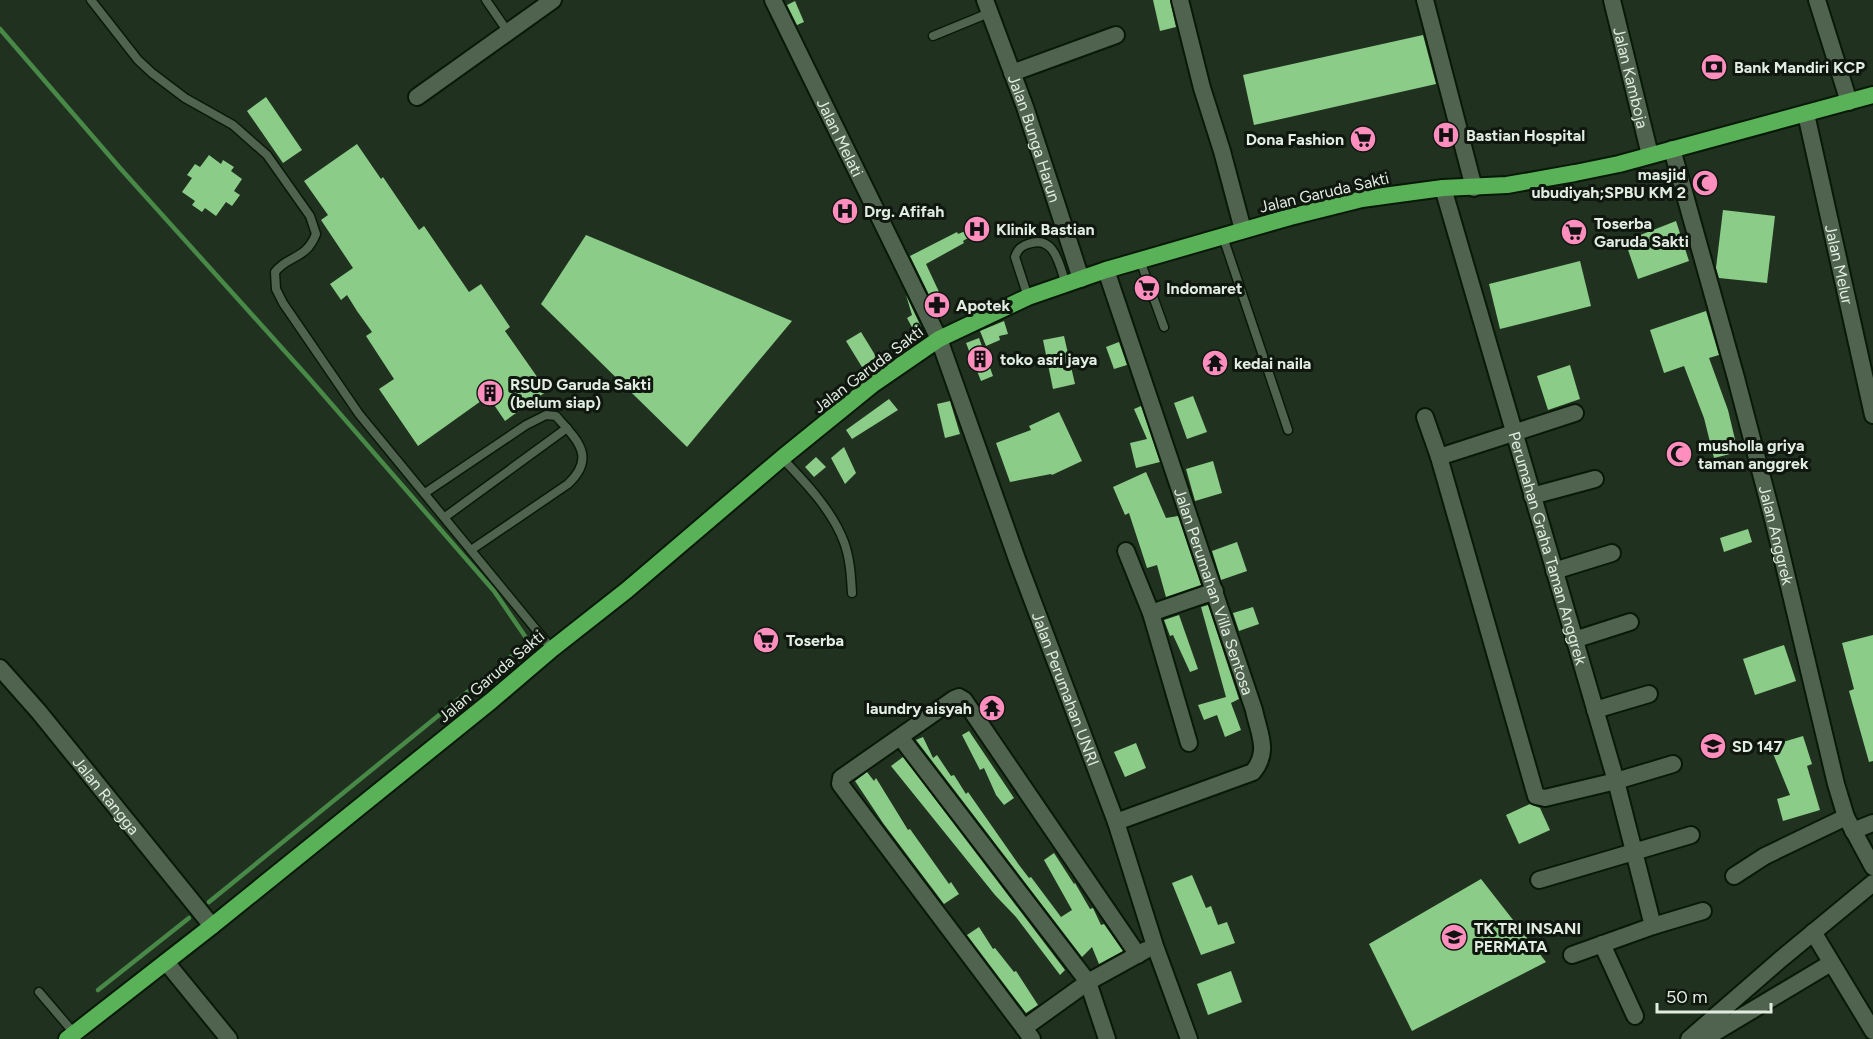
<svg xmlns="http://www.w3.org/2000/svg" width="1873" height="1039" viewBox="0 0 1873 1039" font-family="Figtree,sans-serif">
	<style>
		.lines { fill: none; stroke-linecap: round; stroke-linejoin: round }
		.stream { stroke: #498948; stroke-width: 4.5 }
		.building { fill: #8bcd88 }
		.service-casing { stroke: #091908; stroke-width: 11 }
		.minor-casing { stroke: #091908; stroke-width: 20 }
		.tertiary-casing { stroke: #091908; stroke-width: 20 }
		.secondary-casing { stroke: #091908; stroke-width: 20 }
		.trunk-casing { stroke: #091908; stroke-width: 20 }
		.service { stroke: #50634f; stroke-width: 8 }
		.minor { stroke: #50634f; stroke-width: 16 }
		.tertiary { stroke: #50634f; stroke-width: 16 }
		.secondary { stroke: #50634f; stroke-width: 16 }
		.trunk { stroke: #59b258; stroke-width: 16 }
		.labels { text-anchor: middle; stroke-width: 6; stroke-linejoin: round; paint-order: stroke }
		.poi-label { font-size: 16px; font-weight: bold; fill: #e1ede1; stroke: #0f170f; text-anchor: start }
		.street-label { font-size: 16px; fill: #e1ede1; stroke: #0f170f }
	</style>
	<rect width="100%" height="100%" fill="#20321f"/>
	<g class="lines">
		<g class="stream">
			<polyline points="0,29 120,168 308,377 494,591 529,642 209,902"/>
			<polyline points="98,990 189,918"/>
		</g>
	</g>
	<g class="building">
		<polygon points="1153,0 1170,0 1176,27 1160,31"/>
		<polygon points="795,1 804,22 797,25 787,5"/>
		<polygon points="1423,35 1436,84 1254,125 1243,75"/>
		<polygon points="266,97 302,150 283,163 247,111"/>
		<polygon points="357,144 381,179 383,177 419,230 424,226 469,292 481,284 510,327 505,331 547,391 505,421 488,396 418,446 379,389 394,379 366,336 372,332 357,311 347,295 341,300 330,284 353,268 321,220 328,215 304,181"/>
		<polygon points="209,155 221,164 223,160 234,167 231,171 242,179 234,191 240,195 232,206 226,202 216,216 205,208 202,212 192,205 195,201 182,192 192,178 187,175 195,164 200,167"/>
		<polygon points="846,201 854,215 844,221 836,208"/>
		<polygon points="1723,210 1775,216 1767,283 1719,278 1716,268"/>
		<polygon points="1676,221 1689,261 1638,279 1625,241"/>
		<polygon points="968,230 971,236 963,241 964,243 926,264 940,294 942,294 947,310 938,313 910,256 957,232 958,234"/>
		<polygon points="586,235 792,321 687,447 541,304"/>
		<polygon points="1580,261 1591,306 1500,329 1489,284"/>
		<polygon points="906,295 923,331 916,335 907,318 912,315"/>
		<polygon points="1706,311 1719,355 1709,358 1728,410 1738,452 1714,458 1704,418 1684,366 1664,373 1650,330"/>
		<polygon points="1004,321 1008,334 999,336 1000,340 986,346 980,331"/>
		<polygon points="861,332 880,363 865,372 846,341"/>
		<polygon points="1064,336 1075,384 1053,389 1043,340"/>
		<polygon points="979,338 993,376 981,381 966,343"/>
		<polygon points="1119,342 1127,365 1114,369 1106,347"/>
		<polygon points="1570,365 1580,399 1548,410 1537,376"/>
		<polygon points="1193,396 1207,432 1187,439 1174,403"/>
		<polygon points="889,399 898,410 852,439 846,430"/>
		<polygon points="950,401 960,434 945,438 937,404"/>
		<polygon points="1141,406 1160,462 1136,468 1130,443 1147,439 1134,409"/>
		<polygon points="1059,412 1082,461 1052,475 1051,474 1010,482 996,443 1031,430 1029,426"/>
		<polygon points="844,447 856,473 845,484 831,458"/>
		<polygon points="816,457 826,467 814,477 805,467"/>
		<polygon points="1213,461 1222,493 1195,501 1186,469"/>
		<polygon points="1146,472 1166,518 1178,516 1201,585 1166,597 1157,565 1147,568 1129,513 1125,515 1113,487"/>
		<polygon points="1748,529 1752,542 1724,552 1720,538"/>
		<polygon points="1237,542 1247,571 1221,580 1212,551"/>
		<polygon points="1208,605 1239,699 1231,703 1241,730 1225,737 1217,715 1204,720 1198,705 1226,697 1201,607"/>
		<polygon points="1253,607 1259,624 1239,631 1233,613"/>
		<polygon points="1179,615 1198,669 1190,672 1173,635 1170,636 1164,620"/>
		<polygon points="1873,635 1873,761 1869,762 1849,691 1854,689 1842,643"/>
		<polygon points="1784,645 1796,681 1755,695 1743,659"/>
		<polygon points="969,731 1014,798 1004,805 996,795 984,768 980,770 962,735"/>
		<polygon points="1803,736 1812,764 1807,766 1820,810 1783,821 1777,799 1790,795 1770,746"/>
		<polygon points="923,737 933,758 937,755 951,776 954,775 966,794 968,792 1019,865 1029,878 1031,877 1061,917 1072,910 1044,860 1054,853 1074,884 1075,883 1090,909 1093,908 1101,925 1104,924 1123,951 1099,964 1092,947 1082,957 916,740"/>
		<polygon points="1136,743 1146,768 1125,777 1114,752"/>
		<polygon points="903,757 1065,970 1060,975 1016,917 995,895 891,766"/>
		<polygon points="867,772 874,781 876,778 908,830 910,829 949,884 951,882 959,894 944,904 883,823 855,781"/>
		<polygon points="1530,804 1540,808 1550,830 1519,844 1506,815"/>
		<polygon points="1192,875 1206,908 1211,906 1218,925 1227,922 1235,943 1201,955 1172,883"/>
		<polygon points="1481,879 1546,962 1412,1031 1369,944"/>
		<polygon points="979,927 993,949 995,948 1014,972 1016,971 1038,1005 1026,1013 967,935"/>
		<polygon points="1231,971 1242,1002 1208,1015 1197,984"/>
	</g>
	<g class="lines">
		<defs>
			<g id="service">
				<path d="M91,0L138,60L152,73L185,98L233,125L267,155L310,216L316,234C306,260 288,255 275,272L276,289L283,303L359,414L552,649"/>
				<polyline points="486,0 508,32"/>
				<polyline points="933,36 989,13"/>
				<polyline points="1223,237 1288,430"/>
				<polyline points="1140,260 1164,327"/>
				<path d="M1028,297L1015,257C1018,249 1021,246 1028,244C1055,234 1059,265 1066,284"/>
				<path d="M782,458C805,482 832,510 844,542C850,558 851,576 852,593"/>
				<path d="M425,493L526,425L546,415L556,416C577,440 597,457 568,484L471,550"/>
				<polyline points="445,517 567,428"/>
				<polyline points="39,992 74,1033"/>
			</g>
			<g id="minor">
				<path id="s1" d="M985,0L1025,107L1081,279"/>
				<polyline points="1180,0 1202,88 1222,151 1243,230"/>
				<polyline points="1425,0 1474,188"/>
				<polyline points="1817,0 1849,102"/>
				<polyline points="1012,73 1116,35"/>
				<polyline points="417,97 553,0"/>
				<path id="s2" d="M1806,114L1873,415"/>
				<path id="s3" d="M1672,149L1736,378L1774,523L1836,784L1846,817L1873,867"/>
				<path id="s4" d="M1443,188L1616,781L1653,926L1572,955"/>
				<path id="s5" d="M1106,270L1254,710C1259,734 1270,751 1253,772L1116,822"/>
				<path id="s6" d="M939,339L1018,562L1116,822L1155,946L1189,1039"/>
				<polyline points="1425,417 1439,457 1536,796 1545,798 1616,781 1673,764"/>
				<polyline points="1439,457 1575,413"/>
				<polyline points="1532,496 1595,479"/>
				<polyline points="1126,551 1151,613 1189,743"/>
				<polyline points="1554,571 1612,553"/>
				<polyline points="1151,613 1215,591"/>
				<polyline points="1574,640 1630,622"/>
				<path id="s7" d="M0,668L39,712L212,926"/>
				<polyline points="1595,710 1649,694"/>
				<polyline points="901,738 1088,982 1107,1039"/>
				<polyline points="1853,831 1873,823"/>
				<polyline points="1734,876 1765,856 1846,817"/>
				<polyline points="1539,880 1691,835"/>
				<polyline points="1653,926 1703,911"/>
				<polyline points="1813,932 1873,1031"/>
				<polyline points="1602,944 1635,1016"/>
				<polyline points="166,962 229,1039"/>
				<polyline points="1024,1028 840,784 841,778 954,699 959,697 964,700 1138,955"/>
				<polyline points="1032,1039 1024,1028 1088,982 1146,950"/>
				<polyline points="1689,1039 1781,959 1873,883"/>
				<polyline points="1704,1039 1831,963"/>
			</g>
			<g id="tertiary">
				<path id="s8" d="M1612,0L1650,155"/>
			</g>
			<g id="secondary">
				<path id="s9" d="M773,0L939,339"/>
			</g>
			<polyline id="trunk" points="67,1039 212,926 491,701 552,649 627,590 782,458 872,385 939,339 1028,297 1106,270 1290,217 1362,199 1391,195 1443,188 1507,185 1575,173 1619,164 1873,95"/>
		</defs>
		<use href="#service" class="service-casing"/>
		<use href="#minor" class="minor-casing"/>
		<use href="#tertiary" class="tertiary-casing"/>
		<use href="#secondary" class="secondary-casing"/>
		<use href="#trunk" class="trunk-casing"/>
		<use href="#service" class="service"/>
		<use href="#minor" class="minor"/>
		<use href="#tertiary" class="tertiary"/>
		<use href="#secondary" class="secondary"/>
		<use href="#trunk" class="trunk"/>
	</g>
	<defs>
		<symbol id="bank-disc" viewBox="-11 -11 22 22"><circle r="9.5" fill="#fd8ebe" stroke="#0f170f"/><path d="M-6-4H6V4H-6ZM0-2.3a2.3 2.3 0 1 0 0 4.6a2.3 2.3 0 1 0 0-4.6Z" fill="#111"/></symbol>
		<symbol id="hospital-disc" viewBox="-11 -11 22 22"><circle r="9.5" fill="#fd8ebe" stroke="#0f170f"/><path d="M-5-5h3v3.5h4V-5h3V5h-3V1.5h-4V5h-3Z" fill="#111"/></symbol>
		<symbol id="supermarket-disc" viewBox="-11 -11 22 22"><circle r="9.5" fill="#fd8ebe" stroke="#0f170f"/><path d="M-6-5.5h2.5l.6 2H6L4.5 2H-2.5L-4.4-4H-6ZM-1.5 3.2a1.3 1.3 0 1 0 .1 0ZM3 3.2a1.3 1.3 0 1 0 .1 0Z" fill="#111"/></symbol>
		<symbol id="mosque-disc" viewBox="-11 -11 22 22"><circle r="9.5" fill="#fd8ebe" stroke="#0f170f"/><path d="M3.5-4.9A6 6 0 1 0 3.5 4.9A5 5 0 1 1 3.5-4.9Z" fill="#111"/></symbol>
		<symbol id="pharmacy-disc" viewBox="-11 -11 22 22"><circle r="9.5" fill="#fd8ebe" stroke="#0f170f"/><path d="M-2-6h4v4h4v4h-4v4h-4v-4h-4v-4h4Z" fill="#111"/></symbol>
		<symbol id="building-disc" viewBox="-11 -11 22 22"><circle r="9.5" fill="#fd8ebe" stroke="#0f170f"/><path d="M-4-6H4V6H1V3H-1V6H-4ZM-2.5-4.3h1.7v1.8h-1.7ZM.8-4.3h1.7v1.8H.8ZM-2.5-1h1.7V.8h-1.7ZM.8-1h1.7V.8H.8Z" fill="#111"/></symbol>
		<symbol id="temple-disc" viewBox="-11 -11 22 22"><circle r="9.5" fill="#fd8ebe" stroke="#0f170f"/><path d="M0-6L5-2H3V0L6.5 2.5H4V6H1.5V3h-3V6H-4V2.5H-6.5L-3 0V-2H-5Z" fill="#111"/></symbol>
		<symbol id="school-disc" viewBox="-11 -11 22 22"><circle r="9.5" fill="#fd8ebe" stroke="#0f170f"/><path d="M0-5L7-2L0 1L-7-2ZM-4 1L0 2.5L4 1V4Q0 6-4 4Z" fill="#111"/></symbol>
	</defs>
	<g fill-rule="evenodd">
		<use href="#bank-disc" x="1699" y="52" width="30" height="30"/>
		<use href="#hospital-disc" x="1431" y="120" width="30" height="30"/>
		<use href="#supermarket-disc" x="1348" y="124" width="30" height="30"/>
		<use href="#mosque-disc" x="1690" y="168" width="30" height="30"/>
		<use href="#hospital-disc" x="830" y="196" width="30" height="30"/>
		<use href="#hospital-disc" x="962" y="214" width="30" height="30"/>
		<use href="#supermarket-disc" x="1559" y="217" width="30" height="30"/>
		<use href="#supermarket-disc" x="1132" y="273" width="30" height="30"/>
		<use href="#pharmacy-disc" x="922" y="290" width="30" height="30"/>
		<use href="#building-disc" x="965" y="344" width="30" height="30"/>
		<use href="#temple-disc" x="1200" y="348" width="30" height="30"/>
		<use href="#building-disc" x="475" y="378" width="30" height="30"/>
		<use href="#mosque-disc" x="1664" y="439" width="30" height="30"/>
		<use href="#supermarket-disc" x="751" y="625" width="30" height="30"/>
		<use href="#temple-disc" x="977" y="693" width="30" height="30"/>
		<use href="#school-disc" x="1698" y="731" width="30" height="30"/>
		<use href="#school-disc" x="1439" y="922" width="30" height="30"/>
	</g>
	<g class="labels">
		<g class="poi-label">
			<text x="1734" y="73">Bank Mandiri KCP</text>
			<text x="1466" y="141">Bastian Hospital</text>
			<text x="1344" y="145" text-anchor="end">Dona Fashion</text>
			<text x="1686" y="180" text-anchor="end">masjid<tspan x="1686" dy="18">ubudiyah;SPBU KM 2</tspan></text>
			<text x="864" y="217">Drg. Afifah</text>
			<text x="1594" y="229">Toserba<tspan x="1594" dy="18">Garuda Sakti</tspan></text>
			<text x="996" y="235">Klinik Bastian</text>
			<text x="1166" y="294">Indomaret</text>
			<text x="956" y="311">Apotek</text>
			<text x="1000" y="365">toko asri jaya</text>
			<text x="1234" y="369">kedai naila</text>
			<text x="510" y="390">RSUD Garuda Sakti<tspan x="510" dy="18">(belum siap)</tspan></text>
			<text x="1698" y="451">musholla griya<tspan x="1698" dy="18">taman anggrek</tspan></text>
			<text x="786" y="646">Toserba</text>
			<text x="972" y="714" text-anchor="end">laundry aisyah</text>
			<text x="1732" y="752">SD 147</text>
			<text x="1474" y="934">TK TRI INSANI<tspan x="1474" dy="18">PERMATA</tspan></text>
		</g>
		<g class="street-label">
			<text dy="6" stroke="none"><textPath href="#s8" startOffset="80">Jalan Kamboja</textPath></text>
			<text dy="6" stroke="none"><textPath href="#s9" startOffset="153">Jalan Melati</textPath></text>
			<text dy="6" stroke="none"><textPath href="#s1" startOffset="147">Jalan Bunga Harun</textPath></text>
			<text transform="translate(1324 192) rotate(-13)" y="6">Jalan Garuda Sakti</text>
			<text dy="6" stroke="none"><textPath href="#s2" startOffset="154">Jalan Melur</textPath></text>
			<text transform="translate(868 369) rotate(-37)" y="6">Jalan Garuda Sakti</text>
			<text dy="6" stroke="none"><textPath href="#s3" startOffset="400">Jalan Anggrek</textPath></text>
			<text dy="6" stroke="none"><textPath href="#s4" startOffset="375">Perumahan Graha Taman Anggrek</textPath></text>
			<text dy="6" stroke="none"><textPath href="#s5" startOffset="339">Jalan Perumahan Villa Sentosa</textPath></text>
			<text transform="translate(491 676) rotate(-40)" y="6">Jalan Garuda Sakti</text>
			<text dy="6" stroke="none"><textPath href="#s6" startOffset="372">Jalan Perumahan UNRI</textPath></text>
			<text dy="6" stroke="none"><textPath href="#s7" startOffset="166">Jalan Rangga</textPath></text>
		</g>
	</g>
	<path d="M1657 1003v9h114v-9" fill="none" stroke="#e1ede1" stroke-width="3"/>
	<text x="1666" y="1003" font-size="18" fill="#e1ede1" stroke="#0f170f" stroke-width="4.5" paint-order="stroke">50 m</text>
</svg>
